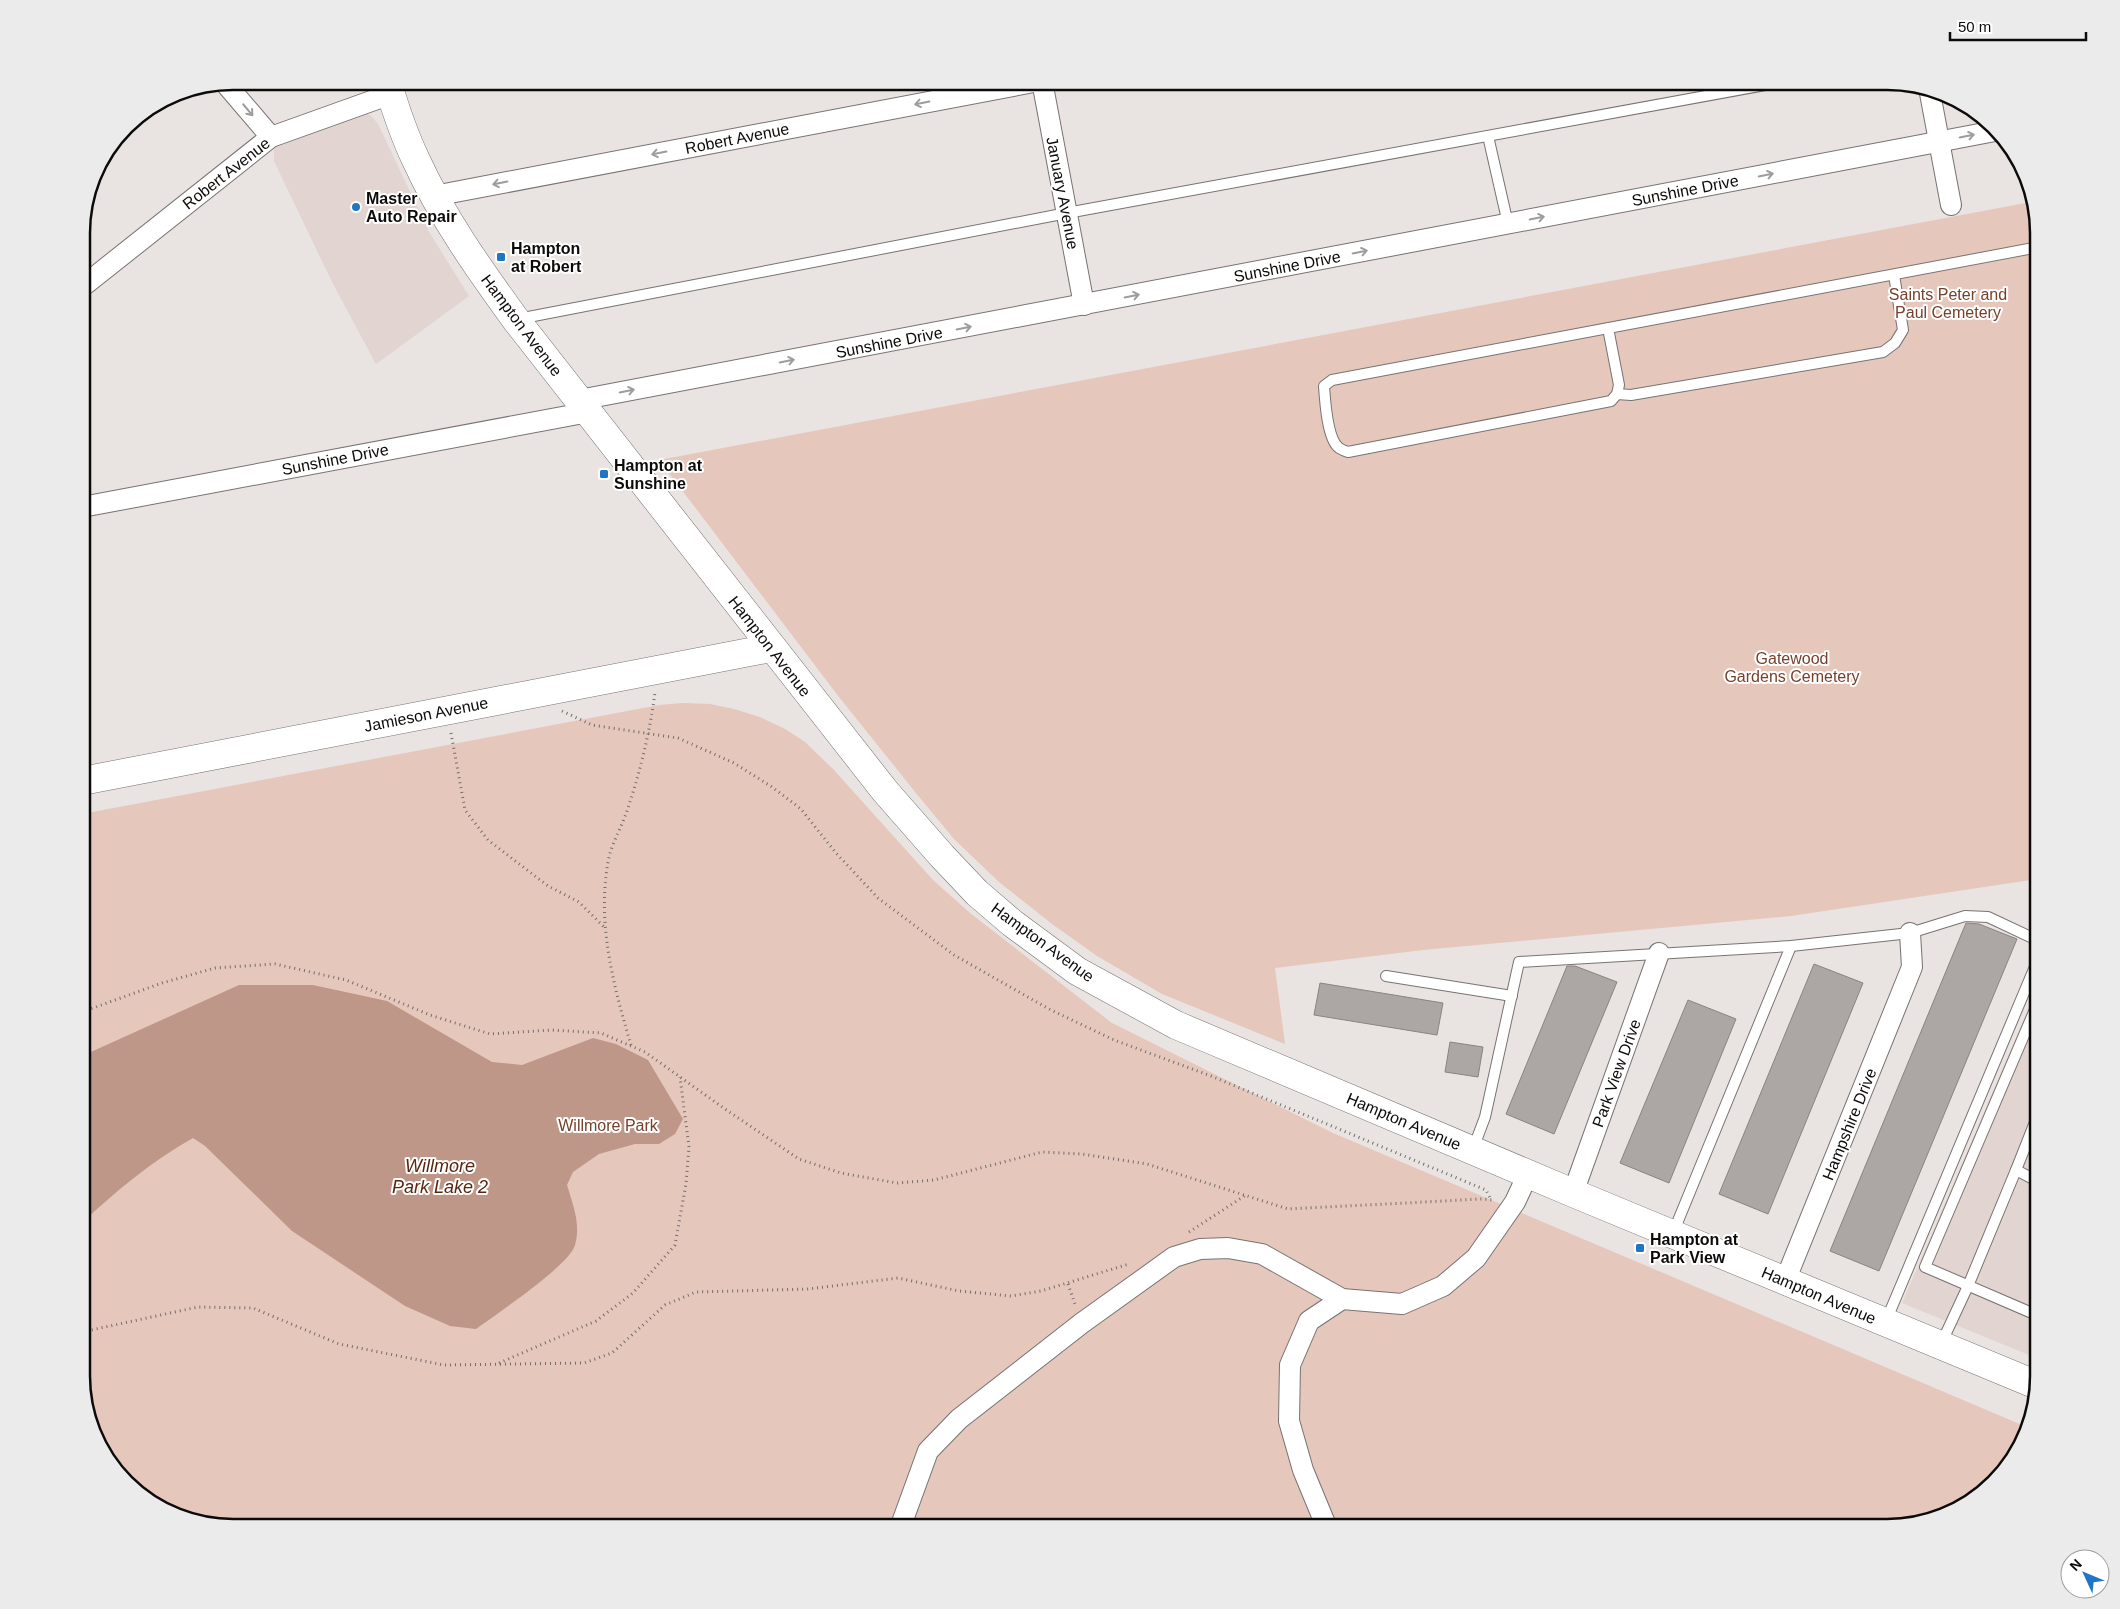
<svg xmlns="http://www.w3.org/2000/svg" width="2120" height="1609" viewBox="0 0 2120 1609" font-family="Helvetica,sans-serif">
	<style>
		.built { fill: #e2d4d0 }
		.green { fill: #e6c7bc }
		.water { fill: #be9788 }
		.building { fill: #aca7a5; stroke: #898482 }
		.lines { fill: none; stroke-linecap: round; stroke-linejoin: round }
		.lane-casing { stroke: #787372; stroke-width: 12 }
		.street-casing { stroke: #787372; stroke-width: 22 }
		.secondary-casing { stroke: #787372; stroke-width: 29 }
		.primary-casing { stroke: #787372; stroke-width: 29 }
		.path { stroke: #736f6d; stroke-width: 3; stroke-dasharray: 1 4; stroke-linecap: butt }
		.lane { stroke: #fff; stroke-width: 10 }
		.street { stroke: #fff; stroke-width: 20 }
		.secondary { stroke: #fff; stroke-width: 28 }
		.primary { stroke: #fff; stroke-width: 28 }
		.oneway { stroke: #9e9d9d }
		.poi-dot { fill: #2076c3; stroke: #fff; stroke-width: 2 }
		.labels { text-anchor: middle; stroke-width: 4; stroke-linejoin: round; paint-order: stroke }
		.street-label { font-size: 16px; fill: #0d0b0a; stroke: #fff }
		.poi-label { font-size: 16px; font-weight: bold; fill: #0d0b0a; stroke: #fff; text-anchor: start }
		.park-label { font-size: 16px; fill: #76402c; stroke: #fff }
		.water-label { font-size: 18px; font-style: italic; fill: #592511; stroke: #fff }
		.rim { fill: none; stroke: #0d0b0a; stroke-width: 2.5 }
	</style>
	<rect width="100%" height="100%" fill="#e9e3e1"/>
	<g class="built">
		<polygon points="366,113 372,117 378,124 429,232 469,296 376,364 332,282 274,161 274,146"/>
		<polygon points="2039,984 2039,1359 1902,1303"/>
	</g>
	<g class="green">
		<polygon points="2031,202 2039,233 2039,876 2031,880 1791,916 1423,950 1275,968 1285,1044 1162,994 1097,956 1052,924 999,882 954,839 920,798 839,697 659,460"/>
		<polygon points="683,703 710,704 734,709 760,717 785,729 805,742 833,769 933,880 970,913 1112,1023 1333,1133 2029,1428 2007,1469 1954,1512 1887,1528 233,1528 184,1520 140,1496 97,1443 82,1386 82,814 659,705"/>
	</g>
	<path class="water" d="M239,985H313L387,1001L492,1062L522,1065L593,1038L616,1044L648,1060L683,1119L675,1134L659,1144H635L599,1154L573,1172L567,1185C573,1205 581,1224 575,1245C569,1266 496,1314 476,1329L450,1326L405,1306L292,1231L205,1146L193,1138C152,1161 116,1191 82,1223V1056Z"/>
	<g class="building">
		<polygon points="1966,923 1979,924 2017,939 1879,1271 1830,1251"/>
		<polygon points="1814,964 1863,983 1768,1214 1719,1194"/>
		<polygon points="1567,966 1575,966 1617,982 1554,1134 1506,1114"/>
		<polygon points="1320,983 1443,1003 1437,1035 1314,1015"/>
		<polygon points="1688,1000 1736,1019 1669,1183 1620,1163"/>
		<polygon points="1450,1042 1483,1047 1478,1077 1445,1072"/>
	</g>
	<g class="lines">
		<defs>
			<g id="lane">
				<polyline points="1488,136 1508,224"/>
				<polyline points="518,319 1067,213 1787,81"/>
				<path d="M1608,328L1619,385L1617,394L1611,401L1348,452C1345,451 1340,449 1338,447C1327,437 1325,400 1324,386L1332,380L2039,247"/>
				<polyline points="1617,394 1631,395 1883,352 1895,343 1903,330 1894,275"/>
				<polyline points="1386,976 1512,996"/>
				<polyline points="2039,1000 1925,1267 2039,1316"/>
				<polyline points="2039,1112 2016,1170 2039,1182"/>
				<polyline points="1473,1149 1485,1117 1519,962 1791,946 1910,933 1965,916 1988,917 2039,941"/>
				<polyline points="1673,1233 1791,946"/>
				<polyline points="1886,1321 2039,957"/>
				<polyline points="1941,1344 1968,1286 2016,1170"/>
			</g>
			<g id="street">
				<polyline points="1042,81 1084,305"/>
				<polyline points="225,83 271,137"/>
				<polyline points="1929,88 1951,205"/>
				<polyline points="434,196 1039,81"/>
				<polyline points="82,287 271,137 391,94"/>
				<polyline points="579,400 1995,131"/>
				<polyline points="82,507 589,412"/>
				<polyline points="1573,1193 1659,953"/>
				<polyline points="1785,1281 1912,967 1910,933"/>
				<polyline points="900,1528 928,1451 959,1419 1082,1323 1174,1257 1200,1249 1228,1248 1262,1254 1342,1299 1402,1304 1443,1286 1476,1258 1515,1202 1528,1174"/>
				<polyline points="1327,1528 1303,1470 1289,1421 1290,1365 1309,1321 1342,1299"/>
			</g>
			<polyline id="secondary" points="82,781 771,648"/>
			<path id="primary" d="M387,81C395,108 404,135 416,160C442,217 479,269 516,320L885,791L942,856L977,893L1012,923L1077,971L1176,1025L1573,1193L2037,1385"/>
		</defs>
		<use href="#lane" class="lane-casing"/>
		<use href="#street" class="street-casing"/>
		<use href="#secondary" class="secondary-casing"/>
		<use href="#primary" class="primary-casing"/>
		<g class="path">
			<polyline points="562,711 592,725 678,738 734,763 772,787 801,809 836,853 878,898 954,955 1049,1009 1114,1040 1211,1076 1486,1190 1491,1200"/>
			<polyline points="451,733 465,810 488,840 548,886 579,902 605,928"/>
			<polyline points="82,1012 162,983 215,968 275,964 346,980 430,1015 490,1034 551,1030 601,1033 645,1052 725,1109 799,1159 841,1173 897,1183 934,1180 1042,1152 1081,1154 1147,1164 1288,1209 1482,1199 1495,1200"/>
			<path d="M631,1045C613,985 596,920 609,857C613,841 622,826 627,811C640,772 650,732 655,692"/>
			<polyline points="1189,1232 1246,1195"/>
			<polyline points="1068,1284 1075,1304"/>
			<polyline points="82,1332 198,1307 253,1308 339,1344 444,1365 584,1363 612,1353 665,1305 696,1292 808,1289 898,1278 959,1291 1011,1296 1041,1291 1129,1264"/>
			<polyline points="499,1363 596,1321 633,1293 675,1245 686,1184 689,1147 680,1077"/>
		</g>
		<use href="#lane" class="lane"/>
		<use href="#street" class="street"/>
		<use href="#secondary" class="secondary"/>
		<use href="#primary" class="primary"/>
	</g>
	<defs><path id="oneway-shaft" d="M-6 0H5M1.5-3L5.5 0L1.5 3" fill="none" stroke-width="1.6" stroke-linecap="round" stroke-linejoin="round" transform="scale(1.25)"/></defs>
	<g class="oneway">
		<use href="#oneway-shaft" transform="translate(922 103) rotate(169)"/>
		<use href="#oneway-shaft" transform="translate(248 110) rotate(50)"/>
		<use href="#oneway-shaft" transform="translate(1967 136) rotate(-11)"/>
		<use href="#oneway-shaft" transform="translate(659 153) rotate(169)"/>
		<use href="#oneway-shaft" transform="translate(1766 175) rotate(-11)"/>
		<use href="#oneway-shaft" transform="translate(500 183) rotate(169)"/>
		<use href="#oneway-shaft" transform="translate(1537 218) rotate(-11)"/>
		<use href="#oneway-shaft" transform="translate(1360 252) rotate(-11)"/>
		<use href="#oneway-shaft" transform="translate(1132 296) rotate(-11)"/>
		<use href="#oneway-shaft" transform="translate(964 328) rotate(-11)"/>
		<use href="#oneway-shaft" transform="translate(787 361) rotate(-11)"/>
		<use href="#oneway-shaft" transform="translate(627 391) rotate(-11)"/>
	</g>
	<g class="poi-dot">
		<circle cx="356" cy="207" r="5"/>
		<rect x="496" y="252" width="10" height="10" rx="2.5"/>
		<rect x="599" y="469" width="10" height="10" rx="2.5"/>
		<rect x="1635" y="1243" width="10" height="10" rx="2.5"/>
	</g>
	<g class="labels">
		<g class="street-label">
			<text transform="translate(737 138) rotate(-11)" y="6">Robert Avenue</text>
			<text transform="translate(226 173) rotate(-38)" y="6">Robert Avenue</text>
			<text transform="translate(1685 190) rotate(-11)" y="6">Sunshine Drive</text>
			<text transform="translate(1063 193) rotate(79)" y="6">January Avenue</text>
			<text transform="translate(1287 266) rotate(-11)" y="6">Sunshine Drive</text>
			<text transform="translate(522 325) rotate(53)" y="6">Hampton Avenue</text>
			<text transform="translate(889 342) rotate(-11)" y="6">Sunshine Drive</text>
			<text transform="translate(335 459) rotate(-11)" y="6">Sunshine Drive</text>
			<text transform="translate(770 646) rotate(52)" y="6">Hampton Avenue</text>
			<text transform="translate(426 714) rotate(-11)" y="6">Jamieson Avenue</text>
			<text transform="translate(1043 942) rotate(36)" y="6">Hampton Avenue</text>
			<text transform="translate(1616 1073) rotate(-70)" y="6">Park View Drive</text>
			<text transform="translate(1404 1121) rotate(23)" y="6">Hampton Avenue</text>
			<text transform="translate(1849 1124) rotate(-68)" y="6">Hampshire Drive</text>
			<text transform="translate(1819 1295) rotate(23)" y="6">Hampton Avenue</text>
		</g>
		<g class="poi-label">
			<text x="366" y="204">Master<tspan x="366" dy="18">Auto Repair</tspan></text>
			<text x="511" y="254">Hampton<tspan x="511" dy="18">at Robert</tspan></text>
			<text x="614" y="471">Hampton at<tspan x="614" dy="18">Sunshine</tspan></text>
			<text x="1650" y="1245">Hampton at<tspan x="1650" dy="18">Park View</tspan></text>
		</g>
		<g class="park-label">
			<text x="1948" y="300">Saints Peter and<tspan x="1948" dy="18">Paul Cemetery</tspan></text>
			<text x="1792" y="664">Gatewood<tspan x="1792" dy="18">Gardens Cemetery</tspan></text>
			<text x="608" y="1131">Willmore Park</text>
		</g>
		<g class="water-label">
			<text x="440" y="1172">Willmore<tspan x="440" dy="21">Park Lake 2</tspan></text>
		</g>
	</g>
	<path d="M0 0H2120V1609H0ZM233 90H1887A143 143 0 0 1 2030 233V1376A143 143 0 0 1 1887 1519H233A143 143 0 0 1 90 1376V233A143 143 0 0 1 233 90Z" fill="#ecebeb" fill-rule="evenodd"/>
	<path class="rim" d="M233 90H1887A143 143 0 0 1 2030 233V1376A143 143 0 0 1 1887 1519H233A143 143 0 0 1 90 1376V233A143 143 0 0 1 233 90Z"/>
	<g transform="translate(2085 1574) rotate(314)"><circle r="24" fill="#ffffff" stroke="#9e9d9d"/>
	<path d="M0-4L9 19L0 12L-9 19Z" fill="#2076c3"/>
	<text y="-8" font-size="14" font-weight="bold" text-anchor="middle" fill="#0d0b0a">N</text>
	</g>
	<path d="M1950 32v8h136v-8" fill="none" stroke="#0d0b0a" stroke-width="2.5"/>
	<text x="1958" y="32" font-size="15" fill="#0d0b0a" stroke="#ffffff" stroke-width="4" paint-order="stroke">50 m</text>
</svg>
